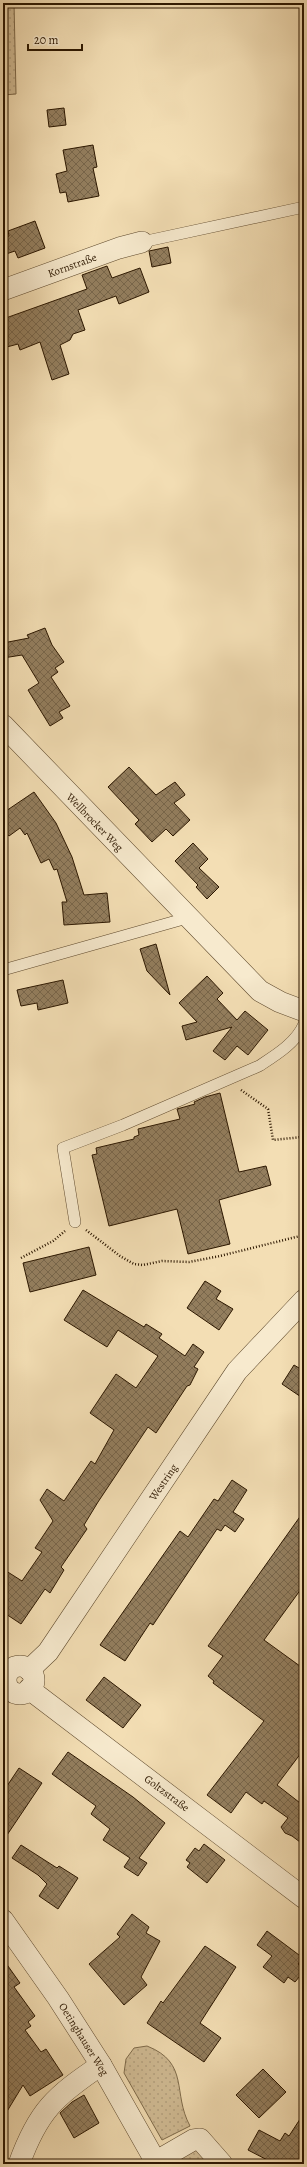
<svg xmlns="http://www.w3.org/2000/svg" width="307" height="2167" viewBox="0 0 307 2167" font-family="Alegreya,serif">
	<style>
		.grass { fill: url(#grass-dots); stroke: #7e6a4a }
		.building { fill: url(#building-cross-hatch); stroke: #2c1700 }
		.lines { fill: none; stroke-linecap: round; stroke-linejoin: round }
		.service-casing { stroke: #5e492d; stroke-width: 12 }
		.minor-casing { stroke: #5e492d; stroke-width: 22 }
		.path { stroke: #2c1700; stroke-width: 2.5; stroke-dasharray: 1 2; stroke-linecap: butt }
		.service { stroke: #f7eace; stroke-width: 11 }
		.minor { stroke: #f7eace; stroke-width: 21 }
		.labels { text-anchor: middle; stroke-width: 3; stroke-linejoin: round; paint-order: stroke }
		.street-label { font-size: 11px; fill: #2c1700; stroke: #f7eace }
	</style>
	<defs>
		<pattern id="grass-dots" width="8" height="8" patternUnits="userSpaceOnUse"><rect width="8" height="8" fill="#d1bc95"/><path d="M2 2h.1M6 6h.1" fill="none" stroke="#b4a17f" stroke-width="1.8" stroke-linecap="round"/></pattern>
		<pattern id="building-cross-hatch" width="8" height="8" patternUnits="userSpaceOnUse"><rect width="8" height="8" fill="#937e5e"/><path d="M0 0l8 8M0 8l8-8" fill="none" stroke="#78664b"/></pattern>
	</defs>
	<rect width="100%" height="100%" fill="#f3deb4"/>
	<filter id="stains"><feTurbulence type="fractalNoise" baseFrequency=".005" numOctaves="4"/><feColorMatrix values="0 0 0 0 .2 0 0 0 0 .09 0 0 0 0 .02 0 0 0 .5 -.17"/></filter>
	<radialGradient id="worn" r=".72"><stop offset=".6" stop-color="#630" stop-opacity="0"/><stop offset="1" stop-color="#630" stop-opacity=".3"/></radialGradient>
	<g class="grass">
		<polygon points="3,3 14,3 16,94 3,95"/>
		<path d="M147,2046C190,2063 172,2093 190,2126L162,2140L124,2073L126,2059L134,2048Z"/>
		<polygon points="196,2148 213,2164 170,2164"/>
	</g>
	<g class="building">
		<polygon points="64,108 66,125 49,127 47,110"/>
		<polygon points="93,145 97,167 93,168 99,196 68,202 66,192 60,193 56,174 67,171 63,150"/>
		<polygon points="35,221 45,248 18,258 15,251 3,255 3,238 9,236 8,231"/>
		<polygon points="168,247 171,263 152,267 149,251"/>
		<polygon points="107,266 112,278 140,268 149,292 119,304 116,296 78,310 85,330 73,334 70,340 60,345 69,374 52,380 40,342 20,350 18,344 3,348 3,319 87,289 82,275"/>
		<polygon points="45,628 52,645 64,662 55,668 58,672 51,677 70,706 59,712 63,718 50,726 28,690 39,683 22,655 3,658 3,643 29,638 27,635"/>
		<polygon points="129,767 156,795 175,782 184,793 185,795 174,803 190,820 173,836 166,829 152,842 135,824 139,820 108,787"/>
		<polygon points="34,792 56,823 72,857 84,895 107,893 110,922 64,925 62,902 67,902 57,869 54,870 49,859 41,863 27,833 25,835 20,828 9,836 3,829 3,813"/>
		<polygon points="193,843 208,859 199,868 219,887 207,899 196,887 198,885 175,861"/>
		<polygon points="156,944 161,962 170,995 147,971 140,949"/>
		<polygon points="207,976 223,993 217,999 237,1020 245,1011 268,1030 248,1055 237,1046 225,1060 213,1051 232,1027 186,1040 182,1026 197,1022 179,1003"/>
		<polygon points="63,980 68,1003 38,1010 37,1003 21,1006 17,990"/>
		<polygon points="220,1093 239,1172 266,1166 271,1185 219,1200 230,1244 188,1254 177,1209 109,1226 92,1155 97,1154 96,1148 134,1139 134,1137 139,1135 138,1129 180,1119 177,1109 195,1104 194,1102 205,1097"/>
		<polygon points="89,1247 96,1275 30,1292 23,1263"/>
		<polygon points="205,1281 221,1291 216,1299 233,1309 219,1330 187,1308"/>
		<polygon points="83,1290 144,1327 146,1324 162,1334 159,1338 185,1356 193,1344 204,1352 194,1367 198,1369 190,1385 187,1386 156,1433 148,1427 98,1502 84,1525 87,1529 61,1567 64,1570 50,1593 45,1589 21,1624 3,1612 3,1569 22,1581 42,1552 35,1548 53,1521 40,1500 47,1489 64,1501 91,1461 95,1464 114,1430 90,1413 116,1374 136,1388 158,1356 118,1330 107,1347 64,1320"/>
		<polygon points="294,1365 304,1371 304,1399 282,1384"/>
		<polygon points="232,1480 247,1490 233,1512 244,1519 235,1532 225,1525 221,1531 217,1529 153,1625 150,1623 125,1661 100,1645 180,1531 188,1537 214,1499 218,1501"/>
		<polygon points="304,1511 304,1585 264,1640 304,1669 304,1749 277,1785 304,1806 304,1845 292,1836 285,1833 281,1827 288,1818 264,1801 262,1804 246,1792 231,1813 207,1795 264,1721 213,1683 214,1681 208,1676 223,1656 208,1646"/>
		<polygon points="104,1677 141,1705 123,1728 86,1700"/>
		<polygon points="68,1752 133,1797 165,1823 139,1858 147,1863 138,1876 124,1867 130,1858 103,1840 110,1829 91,1814 96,1806 52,1774"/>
		<polygon points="19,1768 42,1783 3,1841 3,1792"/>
		<polygon points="204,1844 225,1860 207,1883 187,1867 190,1863 186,1860 195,1848 199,1851"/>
		<polygon points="21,1845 57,1868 59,1866 78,1878 58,1909 39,1896 47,1884 38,1875 12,1858"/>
		<polygon points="132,1914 149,1927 146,1933 160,1941 141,1977 147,1985 124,2005 89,1964 120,1937 117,1934"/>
		<polygon points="267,1931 303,1958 298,1964 304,1969 304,1971 295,1982 288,1977 284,1983 263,1967 272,1956 257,1945"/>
		<polygon points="205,1946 236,1967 200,2023 221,2038 204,2062 147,2023 161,2001 163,2003"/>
		<polygon points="3,1959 20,1983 14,1987 35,2016 28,2022 31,2026 25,2030 41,2052 46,2049 63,2075 30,2096 23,2085 3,2118"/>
		<polygon points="263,2069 286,2092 259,2118 236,2095"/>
		<polygon points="84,2095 99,2123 74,2138 60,2113 72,2102"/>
		<polygon points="304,2113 304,2164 275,2164 248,2150 259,2130 280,2141 285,2133 289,2136"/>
	</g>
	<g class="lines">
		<defs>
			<g id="service">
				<polyline points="142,242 304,207"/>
				<polyline points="3,970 187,918"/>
				<path d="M75,1222L63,1148L123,1125L259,1066C276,1055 296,1043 304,1024"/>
			</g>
			<g id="minor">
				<polyline points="3,290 119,248 142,242"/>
				<polyline points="3,725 260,991 280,1002 304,1011"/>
				<circle cx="20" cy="1680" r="14"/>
				<polyline points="29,1670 48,1652 237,1371 304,1300"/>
				<polyline points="29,1689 304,1898"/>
				<polyline points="3,1920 58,1998 101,2065 157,2164"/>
				<polyline points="155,2162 193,2140 200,2139 222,2164"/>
				<path d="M19,2164C38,2111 55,2096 101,2065"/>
			</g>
		</defs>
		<use href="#service" class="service-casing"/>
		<use href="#minor" class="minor-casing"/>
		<g class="path">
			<polyline points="241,1090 268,1109 273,1140 302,1137"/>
			<polyline points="300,1124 304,1123"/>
			<polyline points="86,1230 120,1256 134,1264 143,1265 162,1261 189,1262 220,1256 304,1235"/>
			<polyline points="21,1258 53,1241 65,1231"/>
		</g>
		<use href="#service" class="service"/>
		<use href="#minor" class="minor"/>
	</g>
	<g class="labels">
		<g class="street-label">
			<text transform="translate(72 265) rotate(-20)" y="4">Kornstraße</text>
			<text transform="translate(95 822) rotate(46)" y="4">Wellbrocker Weg</text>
			<text transform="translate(163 1482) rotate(-56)" y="4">Westring</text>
			<text transform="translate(167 1793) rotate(37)" y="4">Goltzstraße</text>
			<text transform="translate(84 2039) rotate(58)" y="4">Oetinghauser Weg</text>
		</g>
	</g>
	<rect width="307" height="2167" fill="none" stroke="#f3deb4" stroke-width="16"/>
	<rect x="4" y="4" width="299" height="2159" fill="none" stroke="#2c1700" stroke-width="2"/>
	<rect x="8" y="8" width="291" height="2151" fill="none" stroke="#2c1700"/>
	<path d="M28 44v6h54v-6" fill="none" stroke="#2c1700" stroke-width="2"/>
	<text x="34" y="44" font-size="12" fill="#2c1700" stroke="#f7eace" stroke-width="3" paint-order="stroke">20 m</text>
	<rect width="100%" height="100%" filter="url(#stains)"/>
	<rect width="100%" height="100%" fill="url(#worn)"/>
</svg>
